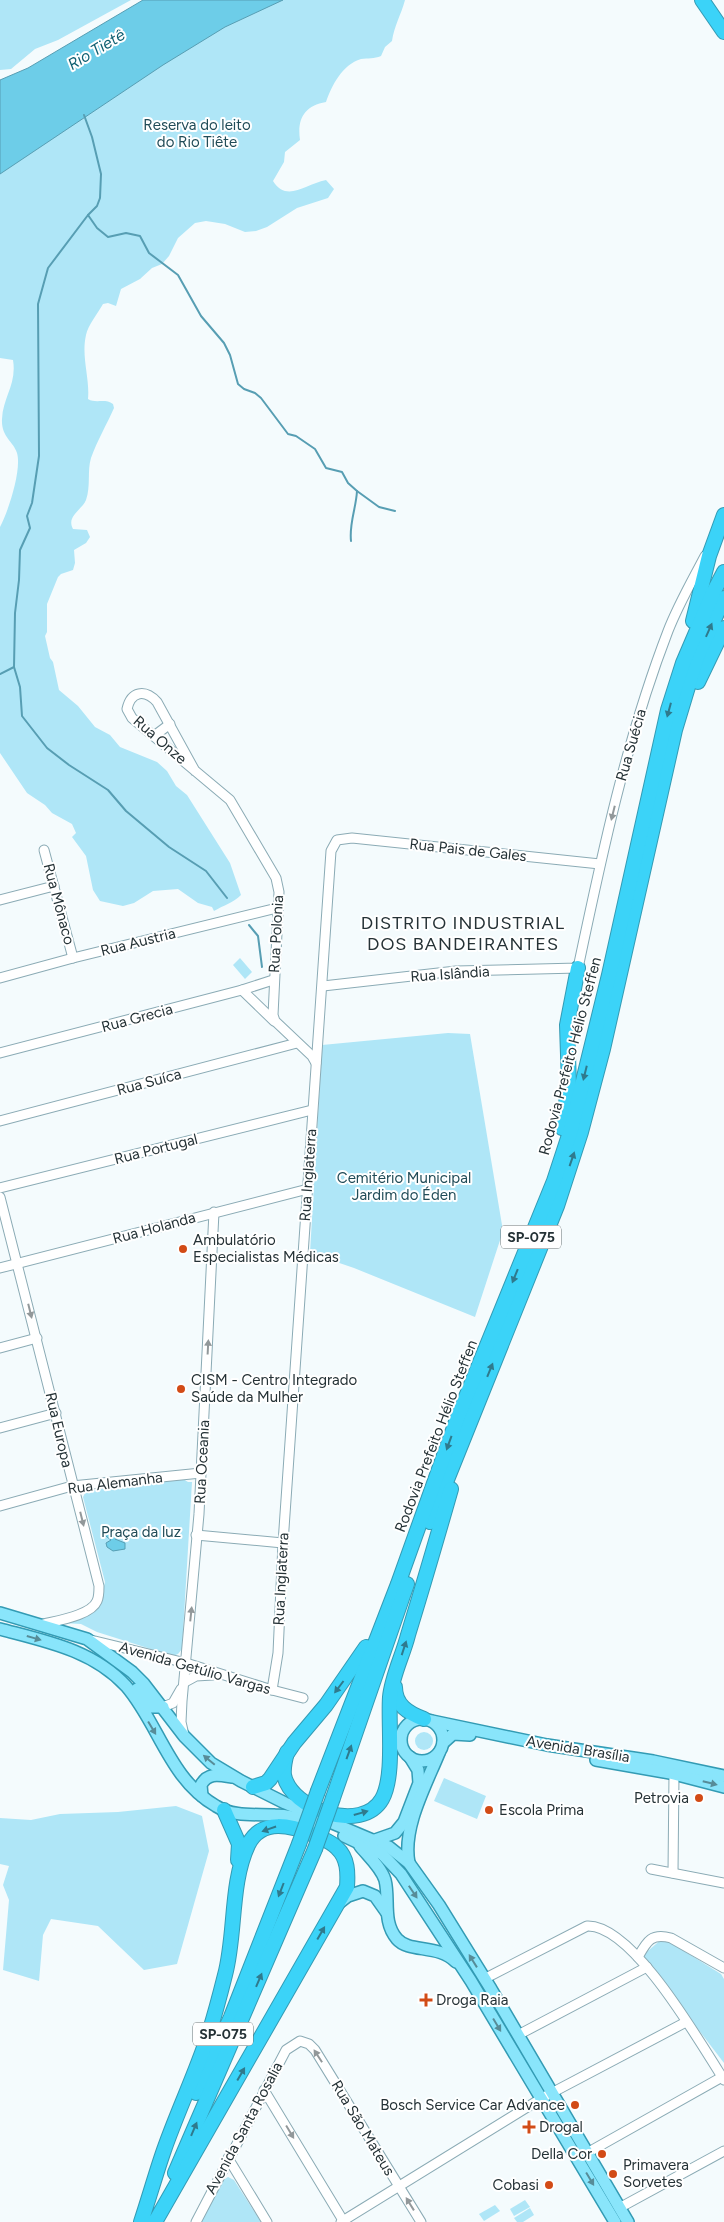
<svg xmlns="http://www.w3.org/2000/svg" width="724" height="2222" viewBox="0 0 724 2222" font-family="Figtree,sans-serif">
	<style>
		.green { fill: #afe6f7 }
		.water { fill: #6dcde8; stroke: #579eb3 }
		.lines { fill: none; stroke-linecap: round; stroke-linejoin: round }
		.stream { stroke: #579eb3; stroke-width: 2 }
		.minor-casing { stroke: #8babb5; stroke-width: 11 }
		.major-casing { stroke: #339bb4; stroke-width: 14 }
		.highway-casing { stroke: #339bb4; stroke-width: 16 }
		.minor { stroke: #fff; stroke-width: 9 }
		.major { stroke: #89e5fb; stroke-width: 11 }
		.highway { stroke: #3bd3f8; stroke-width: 14 }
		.highway-bridge-casing { stroke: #339bb4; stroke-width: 16; stroke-linecap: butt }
		.highway-bridge { stroke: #3bd3f8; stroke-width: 14 }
		.oneway { fill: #2f7a8d }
		.oneway2 { fill: #92989a }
		.oneway3 { fill: #578c98 }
		.poi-dot { fill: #d24b16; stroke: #fff; stroke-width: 2 }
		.labels { text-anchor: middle; stroke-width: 4; stroke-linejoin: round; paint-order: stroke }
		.shield { fill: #fff; stroke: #667072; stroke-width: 1 }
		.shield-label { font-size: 14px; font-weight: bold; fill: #253236 }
		.park-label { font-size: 15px; fill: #214c58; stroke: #fff }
		.street-label { font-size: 15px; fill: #253236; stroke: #fff }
		.poi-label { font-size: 15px; fill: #253236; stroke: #fff; text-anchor: start }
		.water-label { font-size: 16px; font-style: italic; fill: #0e5f71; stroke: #fff }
		.quarter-label { font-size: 18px; letter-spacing: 1px; fill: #253236; stroke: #fff }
	</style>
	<rect width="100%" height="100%" fill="#f4fbfd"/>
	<g class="green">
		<polygon points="0,0 131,0 58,40 35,49 11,69 0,70"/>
		<path d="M264,0H405C401,15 394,26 392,41L385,47L381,56C374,59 368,58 361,59C342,65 332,85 326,102C304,106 297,119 300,140L285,152L284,162L273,181C287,203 305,184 326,180L334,189L328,198L297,208L267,227L256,231L245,232L225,224L206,221L195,223L178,238L169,256L162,264L152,268L140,279L121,289L116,306L108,303L103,304C98,313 88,325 86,335C81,357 90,378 88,399C96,404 105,398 113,404L114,408C107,424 97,441 91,458C87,471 91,486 86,500C82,510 66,516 73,529L87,530L90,537L86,543L74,550L75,563L73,570L61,574L58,577L47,604V632L45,636L50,658L53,662L59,690L78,706L95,727L110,735L120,747L157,762L167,771L176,786L187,795L230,863L241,895C233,903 224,905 214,911L212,907L198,903L178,889L153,891L134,903L123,906L100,901L93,890L86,856L72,837L76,833L72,824L52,813L45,805L27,793L0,753V527C8,512 22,470 17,453C13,441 1,437 2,419C3,397 17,384 13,360L0,358V160Z"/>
		<polygon points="240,958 252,972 245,979 233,965"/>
		<polygon points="448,1033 470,1034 503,1231 475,1317 354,1268 310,1253 322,1045"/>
		<polygon points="183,1479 188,1482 192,1482 182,1649 178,1654 173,1656 97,1632 81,1624 63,1623 81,1618 103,1590 105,1582 83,1497 86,1491"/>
		<circle cx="424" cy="1741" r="9"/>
		<polygon points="444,1778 486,1796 477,1819 434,1801"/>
		<polygon points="176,1806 202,1816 209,1851 177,1964 144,1970 98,1926 51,1919 43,1935 39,1981 3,1970 9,1900 3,1885 9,1866 0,1864 0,1818 31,1820 60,1814 118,1812"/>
		<polygon points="663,1938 721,1974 724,1979 724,2063 642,1956"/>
		<polygon points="228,2177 234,2180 261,2222 201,2222 222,2181"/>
		<polygon points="525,2200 530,2207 514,2216 510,2209"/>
		<polygon points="495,2205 500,2211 484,2221 479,2214"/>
		<polygon points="530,2208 534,2215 523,2222 517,2222 514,2218"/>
	</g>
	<g class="water">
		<polygon points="143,0 283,0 225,27 163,65 0,174 0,80 28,68"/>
		<polygon points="107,1530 119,1533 120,1537 115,1539 125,1543 125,1549 113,1551 107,1547 106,1543 111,1540 102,1533"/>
	</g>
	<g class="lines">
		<g class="stream">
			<polyline points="84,115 92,137 101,174 100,198 97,206 88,215 48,268 38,304 39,456 32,503 27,516 30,528 20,550 19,580 15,613 14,667 20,687 22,716 47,748 69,765 108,790 126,811 169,847 206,871 227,898"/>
			<path d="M88,215L97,228L108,237L126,233L140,236L149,253L178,275L201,316L224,343L230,355L238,384L244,389L255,393L261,398L288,434L296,436L315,449L326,468L342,472L348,483L357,491C356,509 349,523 351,541"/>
			<polyline points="357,491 379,507 395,511"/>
			<polyline points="0,674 14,667"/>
			<polyline points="249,925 258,936 262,967"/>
		</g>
		<defs>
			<g id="minor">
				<polyline points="154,736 170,724"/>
				<path d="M195,771L157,702C145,689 131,691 127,709L132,718L230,800L276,878L279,892L273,1015L275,1021L312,1056L316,1063"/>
				<polyline points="44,850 73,958"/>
				<polyline points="0,900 54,886"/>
				<polyline points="0,978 73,958 277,908"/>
				<path d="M323,986L456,971L578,968C602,854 626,740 668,631C678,605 692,581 705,556"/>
				<polyline points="242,990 274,1021"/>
				<polyline points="0,1053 242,990 273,980"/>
				<polyline points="0,1121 297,1043"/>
				<polyline points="0,1188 312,1110"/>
				<path d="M0,1197L99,1586C99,1590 99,1597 97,1601C91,1616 54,1621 40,1625"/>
				<polyline points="0,1268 308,1189"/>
				<polyline points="0,1348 37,1338"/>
				<polyline points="0,1428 56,1413"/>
				<polyline points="0,1506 72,1486 201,1473"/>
				<polyline points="196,1535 283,1543"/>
				<polyline points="91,1640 186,1663 272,1690 303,1698"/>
				<polyline points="185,1682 196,1676 213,1675"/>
				<polyline points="272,1690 278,1653 283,1543 331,851 337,840 352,838 600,864"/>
				<polyline points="163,1707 173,1703 181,1689"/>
				<polyline points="184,1735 181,1722 182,1701 199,1514 214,1212"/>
				<polyline points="651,1869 724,1883"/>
				<polyline points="673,1873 674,1774"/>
				<path d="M638,1957C647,1941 651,1933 671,1938L724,1968"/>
				<path d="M484,1979L587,1926C633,1924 700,2043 724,2080"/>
				<polyline points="518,2035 647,1967"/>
				<polyline points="264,2090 344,2222"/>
				<polyline points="587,2153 722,2077"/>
				<polyline points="228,2158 267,2222"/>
				<polyline points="621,2207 724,2151"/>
				<polyline points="196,2222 286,2050 300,2041 309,2044 315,2050 421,2222"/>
				<polyline points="341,2222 542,2098 686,2022"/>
			</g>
			<g id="major">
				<polyline points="0,1613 87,1639 132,1672 144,1684 184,1736 211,1763 241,1781 285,1803 389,1847 409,1863 439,1905 491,1989 628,2222"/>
				<path d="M0,1629C45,1641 93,1650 126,1686C159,1724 169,1779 216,1806C233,1817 255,1814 275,1815C289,1815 302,1819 315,1824"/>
				<polyline points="137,1689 150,1707 163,1707"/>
				<circle cx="422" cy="1740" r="21"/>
				<polyline points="432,1721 547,1745 653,1761 724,1776"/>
				<polyline points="443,1743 453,1734 470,1735"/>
				<polyline points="596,1760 670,1773 724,1787"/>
				<path d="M202,1796L201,1785C208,1772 219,1775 232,1777"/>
				<polyline points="344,1836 382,1854 401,1874 471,1981 615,2222"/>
				<polyline points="375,1840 395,1833 404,1822 419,1783 418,1770 410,1757"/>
				<path d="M360,1846C368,1856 381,1867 385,1880C390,1899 382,1922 397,1939C409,1953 439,1944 456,1962"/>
				<path d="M409,1863C402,1828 426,1785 439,1753"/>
				<polyline points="339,1903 348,1896 363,1891 375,1896 387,1913"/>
			</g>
			<g id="highway">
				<polyline points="702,0 724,32"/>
				<polyline points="693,621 709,556 724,515"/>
				<polyline points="698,682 724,628"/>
				<polyline points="562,1128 569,1085 567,1025 578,968"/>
				<polyline points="430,1522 557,1206 581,1132 603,1049 675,730 697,657 724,598"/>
				<path d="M395,1687C395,1705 408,1713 424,1719"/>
				<path d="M287,1752C285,1760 283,1767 284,1775C291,1810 362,1834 382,1799C395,1776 388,1724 390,1697C392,1676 403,1655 408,1635C423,1586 437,1538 451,1489"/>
				<polyline points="253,1787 266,1783 270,1779 294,1743 326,1705 366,1647"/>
				<polyline points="318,1791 398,1584 457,1419 554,1181 572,1126 609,975 668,710 683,663 713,593 724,572"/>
				<polyline points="333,1798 407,1584"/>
				<polyline points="224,1810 239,1844 238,1860"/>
				<polyline points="196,2093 231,2017 299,1844"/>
				<polyline points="175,2173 315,1849"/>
				<path d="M141,2222C149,2198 156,2173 164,2150C178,2110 196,2073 209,2033C215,2014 220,1995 225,1975C236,1934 230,1883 248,1845C262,1817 292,1826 314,1835C322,1839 331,1841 337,1848C348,1858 348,1873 347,1887L155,2222"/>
			</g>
		</defs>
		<use href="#minor" class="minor-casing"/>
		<use href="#major" class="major-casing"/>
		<use href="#highway" class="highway-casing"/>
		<use href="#minor" class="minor"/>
		<use href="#major" class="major"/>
		<use href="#highway" class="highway"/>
		<defs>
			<g id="highway-bridge">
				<polyline points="299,1844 318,1791"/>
				<polyline points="315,1849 333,1798"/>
			</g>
		</defs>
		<use href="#highway-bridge" class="highway-bridge-casing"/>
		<use href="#highway-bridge" class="highway-bridge"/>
	</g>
	<defs><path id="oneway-solid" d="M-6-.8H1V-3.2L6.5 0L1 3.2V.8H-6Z" transform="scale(1.25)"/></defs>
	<g class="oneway">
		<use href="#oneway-solid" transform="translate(709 630) rotate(-66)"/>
		<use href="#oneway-solid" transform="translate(669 710) rotate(105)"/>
		<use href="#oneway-solid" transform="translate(585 1073) rotate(104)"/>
		<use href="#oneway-solid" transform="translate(572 1159) rotate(-71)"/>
		<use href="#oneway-solid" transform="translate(515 1276) rotate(112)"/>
		<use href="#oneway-solid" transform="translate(490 1370) rotate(-68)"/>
		<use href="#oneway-solid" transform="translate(449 1443) rotate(110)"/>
		<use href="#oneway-solid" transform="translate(404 1648) rotate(-72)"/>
		<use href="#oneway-solid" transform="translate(339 1687) rotate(127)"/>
		<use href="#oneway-solid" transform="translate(349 1752) rotate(-70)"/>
		<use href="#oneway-solid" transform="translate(361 1813) rotate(-16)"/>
		<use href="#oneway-solid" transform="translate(269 1829) rotate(161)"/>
		<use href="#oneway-solid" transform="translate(281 1890) rotate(111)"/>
		<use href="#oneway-solid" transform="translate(321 1933) rotate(-60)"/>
		<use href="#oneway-solid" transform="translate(259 1980) rotate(-67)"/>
		<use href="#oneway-solid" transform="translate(241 2074) rotate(-60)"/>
		<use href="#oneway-solid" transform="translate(194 2129) rotate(-67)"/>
	</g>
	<g class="oneway2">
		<use href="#oneway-solid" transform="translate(613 813) rotate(104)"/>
		<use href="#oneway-solid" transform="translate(30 1311) rotate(76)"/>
		<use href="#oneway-solid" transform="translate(208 1347) rotate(-87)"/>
		<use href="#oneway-solid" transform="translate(82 1519) rotate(76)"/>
		<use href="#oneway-solid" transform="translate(191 1614) rotate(-84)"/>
		<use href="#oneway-solid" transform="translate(318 2056) rotate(-123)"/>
		<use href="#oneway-solid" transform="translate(290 2132) rotate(59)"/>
		<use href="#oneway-solid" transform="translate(410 2204) rotate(-122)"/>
	</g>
	<g class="oneway3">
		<use href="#oneway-solid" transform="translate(34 1638) rotate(16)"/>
		<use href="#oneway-solid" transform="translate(152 1728) rotate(59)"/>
		<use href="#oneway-solid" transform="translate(209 1760) rotate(-140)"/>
		<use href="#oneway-solid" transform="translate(710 1783) rotate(14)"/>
		<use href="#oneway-solid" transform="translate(413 1892) rotate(56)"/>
		<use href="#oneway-solid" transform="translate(473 1961) rotate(-122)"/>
		<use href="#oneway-solid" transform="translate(497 2025) rotate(59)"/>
		<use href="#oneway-solid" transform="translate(590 2179) rotate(59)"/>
	</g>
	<g class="poi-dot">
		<circle cx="183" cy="1249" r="5"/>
		<circle cx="181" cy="1389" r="5"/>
		<circle cx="699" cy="1798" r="5"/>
		<circle cx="489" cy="1810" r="5"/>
		<path d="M423.5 1992.5h5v5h5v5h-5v5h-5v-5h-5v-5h5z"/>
		<circle cx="575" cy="2105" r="5"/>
		<path d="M526.5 2119.5h5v5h5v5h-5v5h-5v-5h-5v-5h5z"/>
		<circle cx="602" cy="2154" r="5"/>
		<circle cx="613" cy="2174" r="5"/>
		<circle cx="549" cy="2185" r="5"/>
	</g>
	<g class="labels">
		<g class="shield">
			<rect x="501" y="1225.5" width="60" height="23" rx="4"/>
			<rect x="193" y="2022.5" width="60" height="23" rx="4"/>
		</g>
		<g class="shield-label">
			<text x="531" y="1242">SP-075</text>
			<text x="223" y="2039">SP-075</text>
		</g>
		<g class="park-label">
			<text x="197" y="130">Reserva do leito<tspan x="197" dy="17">do Rio Tiête</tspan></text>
			<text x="404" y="1183">Cemitério Municipal<tspan x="404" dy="17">Jardim do Éden</tspan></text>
			<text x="141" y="1537">Praça da luz</text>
		</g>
		<g class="street-label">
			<text transform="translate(160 740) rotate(41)" y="5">Rua Onze</text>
			<text transform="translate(631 745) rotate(-74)" y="5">Rua Suécia</text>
			<text transform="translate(468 850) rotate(6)" y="5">Rua Pais de Gales</text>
			<text transform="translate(59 904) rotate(75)" y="5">Rua Mônaco</text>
			<text transform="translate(276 934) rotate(-87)" y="5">Rua Polonia</text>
			<text transform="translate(138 942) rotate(-14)" y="5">Rua Austria</text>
			<text transform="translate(450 974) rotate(-4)" y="5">Rua Islândia</text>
			<text transform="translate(137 1018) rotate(-15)" y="5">Rua Grecia</text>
			<text transform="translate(570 1056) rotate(-75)" y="5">Rodovia Prefeito Hélio Steffen</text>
			<text transform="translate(149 1082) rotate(-15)" y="5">Rua Suíca</text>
			<text transform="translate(156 1149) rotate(-14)" y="5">Rua Portugal</text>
			<text transform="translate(308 1175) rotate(-86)" y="5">Rua Inglaterra</text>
			<text transform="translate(154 1228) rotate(-15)" y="5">Rua Holanda</text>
			<text transform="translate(59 1430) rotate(77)" y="5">Rua Europa</text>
			<text transform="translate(436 1436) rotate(-69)" y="5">Rodovia Prefeito Hélio Steffen</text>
			<text transform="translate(202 1462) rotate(-87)" y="5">Rua Oceania</text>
			<text transform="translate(115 1483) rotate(-7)" y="5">Rua Alemanha</text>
			<text transform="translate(281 1579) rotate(-87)" y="5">Rua Inglaterra</text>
			<text transform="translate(195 1668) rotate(16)" y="5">Avenida Getúlio Vargas</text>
			<text transform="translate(578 1749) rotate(9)" y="5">Avenida Brasília</text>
			<text transform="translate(244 2128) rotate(-62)" y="5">Avenida Santa Rosalia</text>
			<text transform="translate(363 2128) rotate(59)" y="5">Rua São Mateus</text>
		</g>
		<g class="poi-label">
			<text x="193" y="1245">Ambulatório<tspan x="193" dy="17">Especialistas Médicas</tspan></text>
			<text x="191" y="1385">CISM - Centro Integrado<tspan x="191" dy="17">Saúde da Mulher</tspan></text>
			<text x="689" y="1803" text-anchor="end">Petrovia</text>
			<text x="499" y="1815">Escola Prima</text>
			<text x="436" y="2005">Droga Raia</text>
			<text x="565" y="2110" text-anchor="end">Bosch Service Car Advance</text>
			<text x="539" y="2132">Drogal</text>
			<text x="592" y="2159" text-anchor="end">Della Cor</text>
			<text x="623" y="2170">Primavera<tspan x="623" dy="17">Sorvetes</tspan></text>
			<text x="539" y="2190" text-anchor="end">Cobasi</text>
		</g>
		<g class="water-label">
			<text transform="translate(96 49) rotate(-31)" y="6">Rio Tietê</text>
		</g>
		<g class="quarter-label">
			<text x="463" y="929">DISTRITO INDUSTRIAL<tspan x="463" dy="21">DOS BANDEIRANTES</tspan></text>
		</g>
	</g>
</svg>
